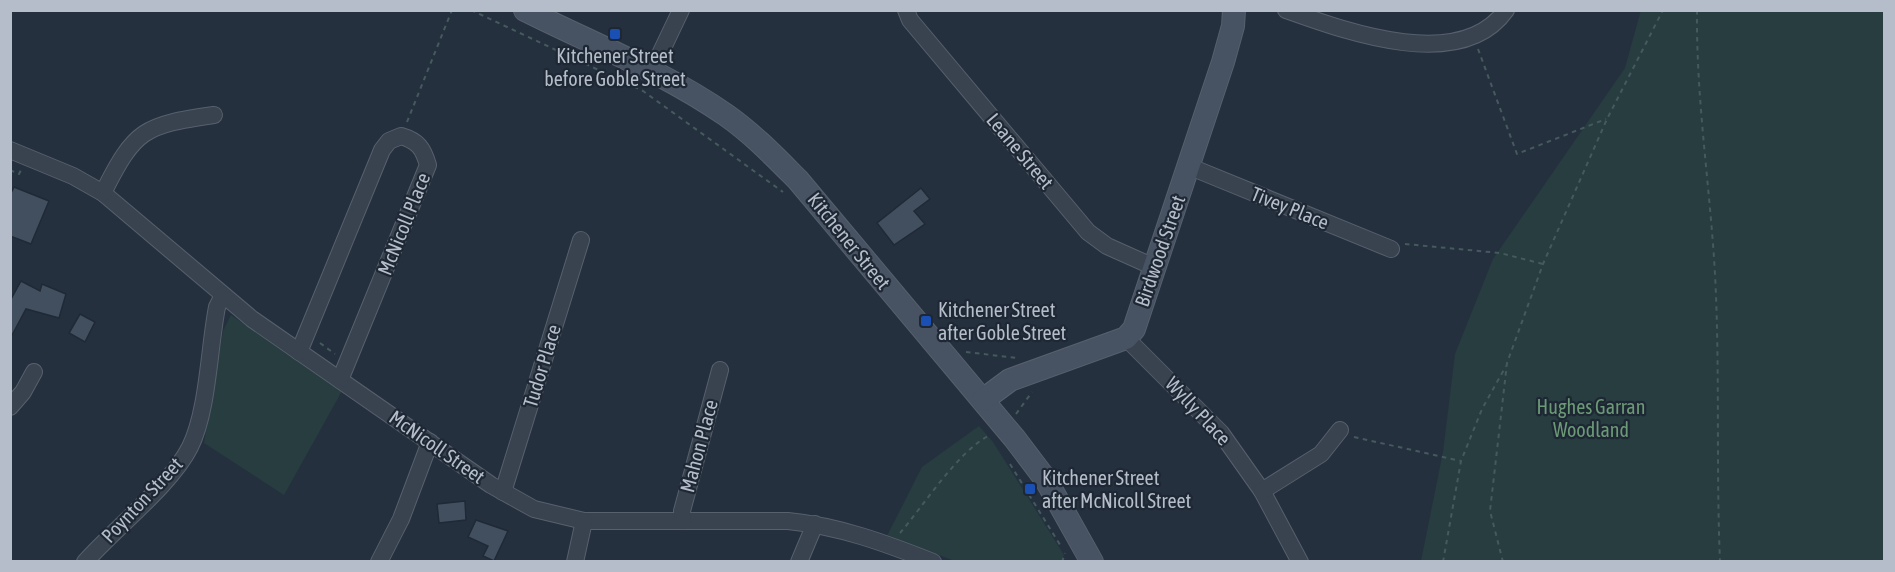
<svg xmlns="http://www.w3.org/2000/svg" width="1895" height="572" viewBox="0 0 1895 572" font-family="'Asap Condensed',sans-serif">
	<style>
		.green { fill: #273d40 }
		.building { fill: #414f5e; stroke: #202936; stroke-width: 1.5 }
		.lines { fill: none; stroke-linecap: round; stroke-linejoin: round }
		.street-casing { stroke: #57606d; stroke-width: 18 }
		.secondary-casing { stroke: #57606d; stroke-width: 24 }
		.path { stroke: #455a5d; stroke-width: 2; stroke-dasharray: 4.5 4.5; stroke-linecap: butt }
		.street { stroke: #39424f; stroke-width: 16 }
		.secondary { stroke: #475262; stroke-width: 22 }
		.transit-dot { fill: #1a4fb4; stroke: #1e2734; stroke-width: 2 }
		.labels { text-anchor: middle; stroke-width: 4.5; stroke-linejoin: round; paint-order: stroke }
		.poi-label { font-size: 20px; fill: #b5bdca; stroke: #1e2734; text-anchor: start }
		.street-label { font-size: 20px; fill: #b5bdca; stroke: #1e2734 }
		.park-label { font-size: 20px; fill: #6c9a76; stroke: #1e2734 }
	</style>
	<rect width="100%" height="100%" fill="#25303f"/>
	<g class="green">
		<polygon points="1641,10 1884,11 1884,561 1421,561 1443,452 1455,354 1493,259 1625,68"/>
		<polygon points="231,315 342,391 284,495 204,443 223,331"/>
		<polygon points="979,426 993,442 1064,555 1061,561 955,561 887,536 922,467"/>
	</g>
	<g class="building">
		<polygon points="14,187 49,201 31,244 10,236 10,195"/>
		<polygon points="921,188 930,199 914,211 925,224 894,245 877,223"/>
		<polygon points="21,281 40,291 42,284 66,294 59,318 26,309 10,339 10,301"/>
		<polygon points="80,314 95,322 85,342 69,333"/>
		<polygon points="465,501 466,520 439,523 437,504"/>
		<polygon points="476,520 508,531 494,561 483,556 488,546 468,537"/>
	</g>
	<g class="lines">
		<defs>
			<g id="street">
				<polyline points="906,10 910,20 1088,232 1107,246 1154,267"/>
				<path d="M1286,10C1345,31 1461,74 1506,10"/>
				<polyline points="652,71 681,10"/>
				<path d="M10,150L73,176L103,193L252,319L491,485L534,509L584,521H788C839,526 885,543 933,562"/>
				<polyline points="1188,166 1391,249"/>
				<path d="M103,193C135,129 144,125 214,115"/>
				<polyline points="1126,338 1221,433 1262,491 1300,562"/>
				<path d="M299,352L382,150L389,141L401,136C418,141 423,148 428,165L340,380"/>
				<polyline points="10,407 23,392 34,372"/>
				<polyline points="1262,491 1321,454 1340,430"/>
				<polyline points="503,492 581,240"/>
				<polyline points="683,521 682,511 720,370"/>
				<path d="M85,562C115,528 171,485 190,447C208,411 209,348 217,307L223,295"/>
				<polyline points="379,562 401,519 430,442"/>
				<polyline points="575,562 584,521"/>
				<polyline points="799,562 815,524"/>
			</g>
			<g id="secondary">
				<path d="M525,10C593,44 664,72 726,115C753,134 775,157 798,180L1015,439L1046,480L1092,562"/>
				<polyline points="983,400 1010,380 1126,338 1134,329 1223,62 1233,26 1234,10"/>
			</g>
		</defs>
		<use href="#street" class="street-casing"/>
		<use href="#secondary" class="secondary-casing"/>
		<g class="path">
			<polyline points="471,10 643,91 783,192"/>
			<path d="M1697,10C1696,99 1710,186 1715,274C1720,370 1716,466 1720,562"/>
			<polyline points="1478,49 1517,154 1606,119"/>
			<polyline points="407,122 452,10"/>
			<polyline points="10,170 19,174 21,170"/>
			<polyline points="1405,244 1500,253 1543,264"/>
			<polyline points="320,343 335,354"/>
			<polyline points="966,352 1017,358"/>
			<polyline points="1016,414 1032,392"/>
			<polyline points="1354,437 1461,461"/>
			<polyline points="1010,464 1062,548"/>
			<path d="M900,533C924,505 957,453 988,436"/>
			<polyline points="1062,562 1065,553"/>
			<polyline points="1443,562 1461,461 1482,409 1506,366"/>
			<polyline points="1503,562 1490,511 1507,363 1543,264 1607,119 1663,10"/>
		</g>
		<use href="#street" class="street"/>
		<use href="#secondary" class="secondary"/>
	</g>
	<g class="transit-dot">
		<rect x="609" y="28" width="12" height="12" rx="3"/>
		<rect x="920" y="315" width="12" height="12" rx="3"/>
		<rect x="1024" y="483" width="12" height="12" rx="3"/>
	</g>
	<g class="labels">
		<g class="poi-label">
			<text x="615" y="63" text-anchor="middle">Kitchener Street<tspan x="615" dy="23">before Goble Street</tspan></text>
			<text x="938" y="317">Kitchener Street<tspan x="938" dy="23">after Goble Street</tspan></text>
			<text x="1042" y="485">Kitchener Street<tspan x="1042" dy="23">after McNicoll Street</tspan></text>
		</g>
		<g class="street-label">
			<text transform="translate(1020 151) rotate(50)" y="7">Leane Street</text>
			<text transform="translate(1290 208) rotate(22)" y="7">Tivey Place</text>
			<text transform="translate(404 224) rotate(-68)" y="7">McNicoll Place</text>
			<text transform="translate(849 241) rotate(51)" y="7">Kitchener Street</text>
			<text transform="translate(1160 251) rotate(-71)" y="7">Birdwood Street</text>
			<text transform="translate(542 366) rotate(-73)" y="7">Tudor Place</text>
			<text transform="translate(1198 411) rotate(47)" y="7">Wylly Place</text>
			<text transform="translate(699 446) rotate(-75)" y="7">Mahon Place</text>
			<text transform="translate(437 447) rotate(35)" y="7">McNicoll Street</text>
			<text transform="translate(142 500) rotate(-47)" y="7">Poynton Street</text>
		</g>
		<g class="park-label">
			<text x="1591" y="414">Hughes Garran<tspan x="1591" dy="23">Woodland</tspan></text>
		</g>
	</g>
	<rect width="1895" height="572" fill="none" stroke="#b5bdca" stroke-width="24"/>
</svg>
